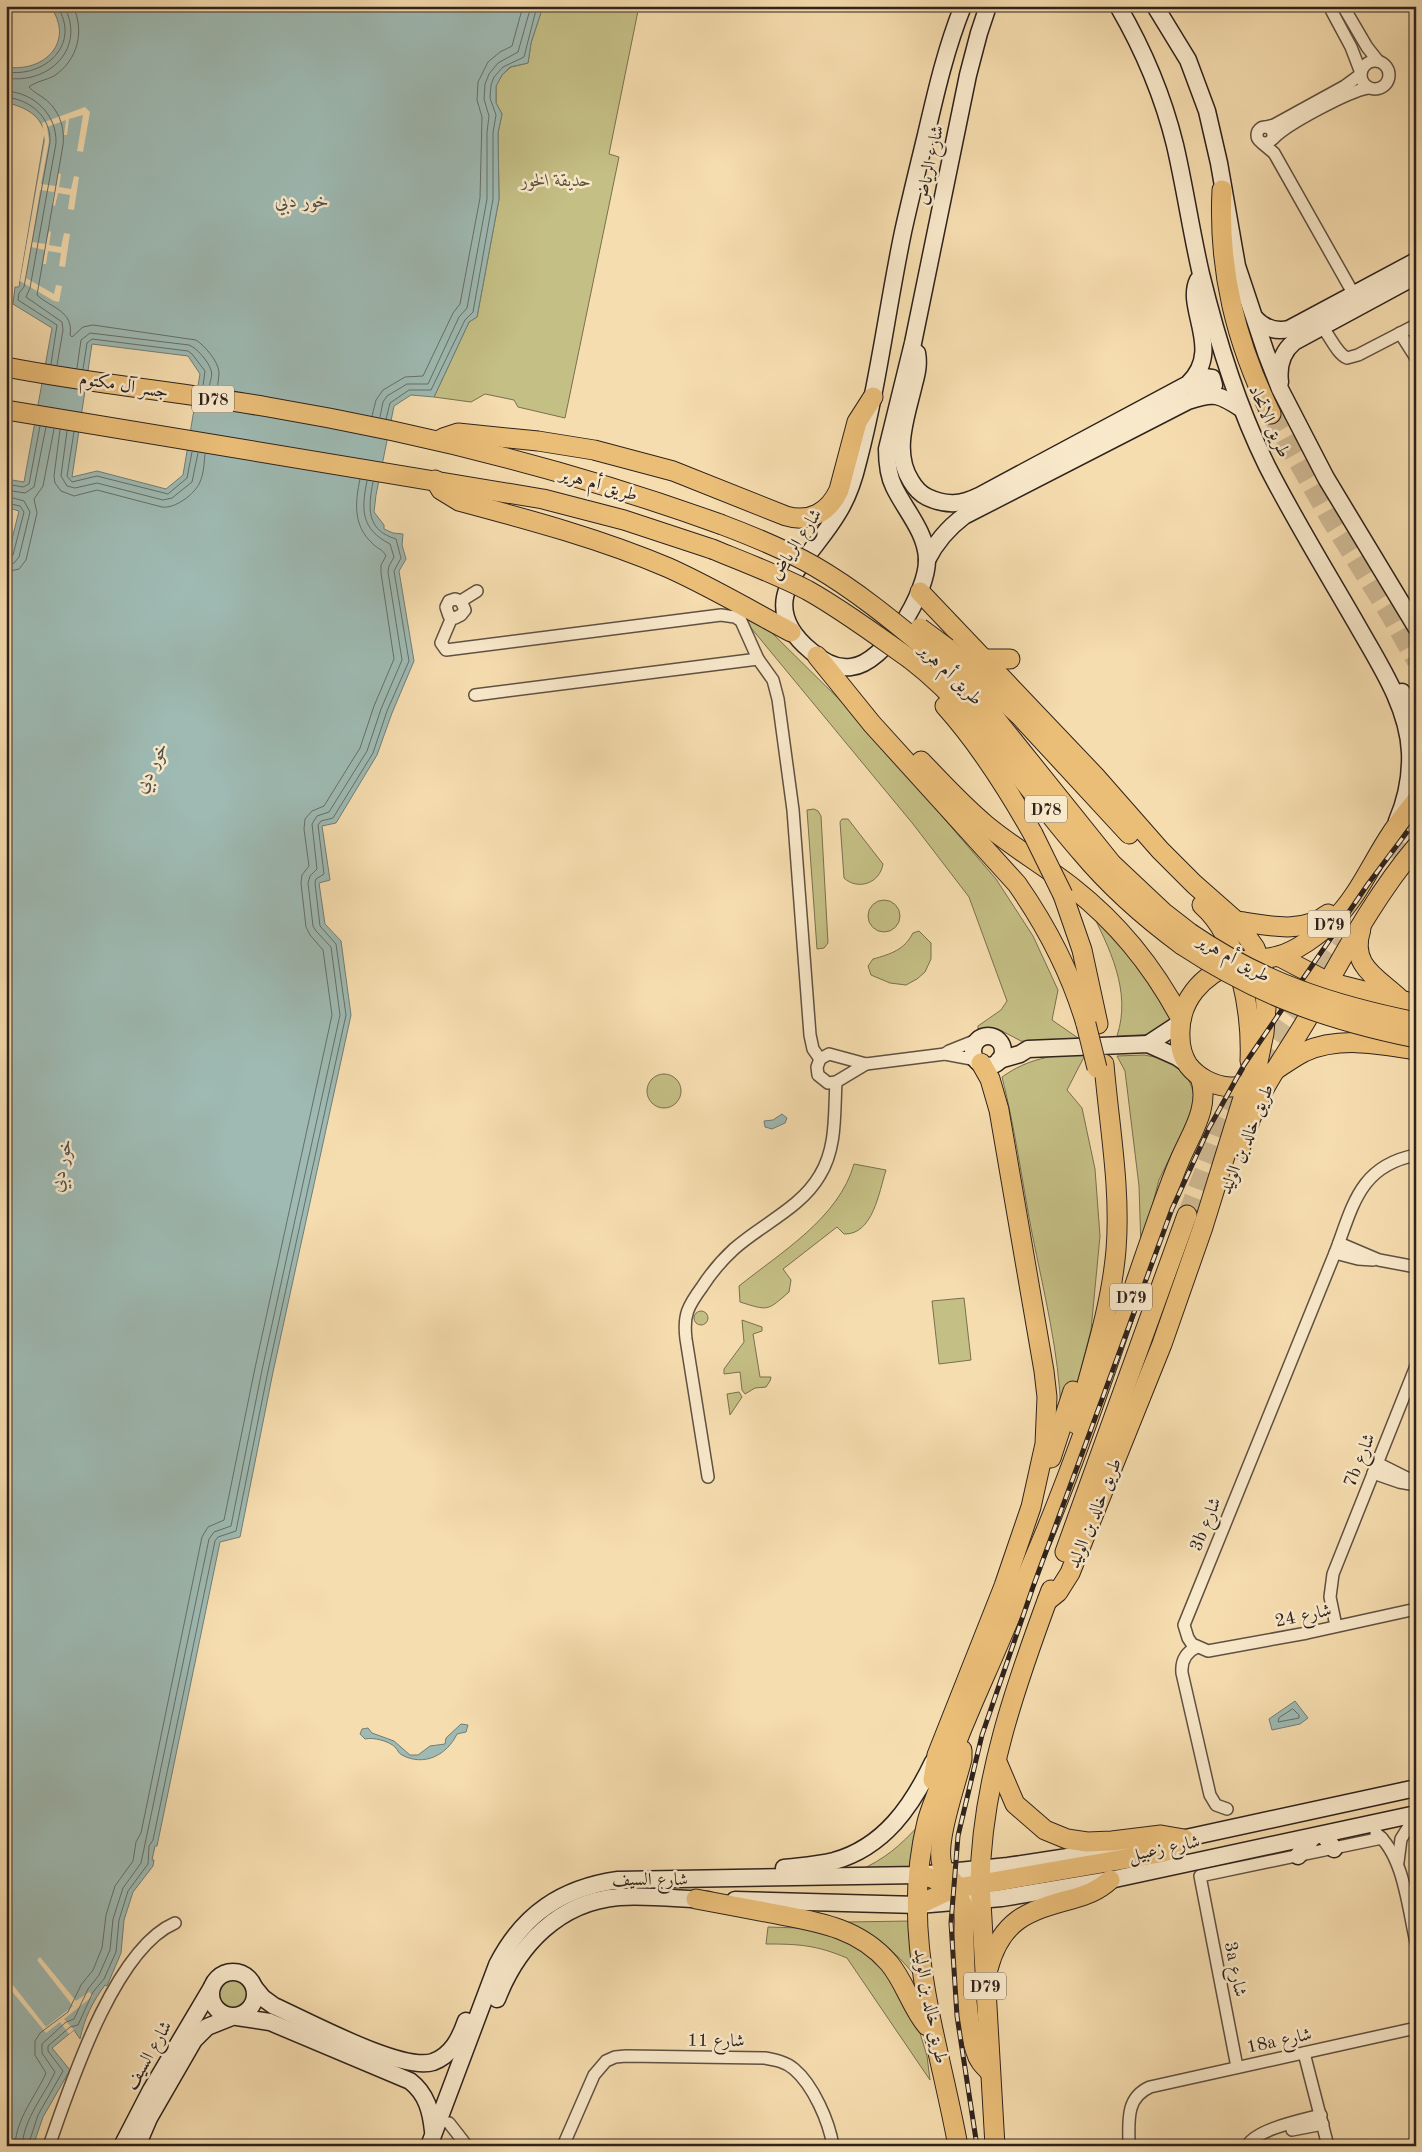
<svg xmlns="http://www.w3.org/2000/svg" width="1422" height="2152" viewBox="0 0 1422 2152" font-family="'Old Standard TT',Amiri,serif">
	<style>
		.green { fill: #c4bf85; stroke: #797050 }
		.water { fill: #9ebab3; stroke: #717d77; fill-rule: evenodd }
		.pier { fill: #f6ddaf }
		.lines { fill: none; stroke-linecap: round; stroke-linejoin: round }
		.shore { stroke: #666e68; stroke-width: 1 }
		.primary-tunnel { stroke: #ceb892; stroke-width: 19; stroke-dasharray: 19 9; stroke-linecap: butt }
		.street-casing { stroke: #605141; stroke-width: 14 }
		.secondary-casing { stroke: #2e221c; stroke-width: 19 }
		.primary-casing { stroke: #2e221c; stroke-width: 21 }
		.street { stroke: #f9e9cb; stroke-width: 11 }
		.secondary { stroke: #f9e9cb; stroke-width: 16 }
		.primary { stroke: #ebbe78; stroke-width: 19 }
		.rail-casing { stroke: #2e221c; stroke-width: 5 }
		.rail { stroke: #f9e9cb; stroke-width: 3; stroke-dasharray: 9; stroke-linecap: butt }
		.primary-bridge-casing { stroke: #2e221c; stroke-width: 21; stroke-linecap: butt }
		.primary-bridge { stroke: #ebbe78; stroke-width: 19 }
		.labels { text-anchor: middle; stroke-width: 5; stroke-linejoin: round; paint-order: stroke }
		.shield { fill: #f9e9cb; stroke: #6b5e50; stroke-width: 1 }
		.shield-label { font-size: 16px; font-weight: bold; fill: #2e221c }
		.street-label { font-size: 18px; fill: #2e221c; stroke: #f9e9cb }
		.park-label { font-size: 18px; font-style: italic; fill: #5b513c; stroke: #f9e9cb }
		.water-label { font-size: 19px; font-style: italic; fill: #505049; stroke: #f9e9cb }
	</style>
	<rect width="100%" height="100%" fill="#f6ddaf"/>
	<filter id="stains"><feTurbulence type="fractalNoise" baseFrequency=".004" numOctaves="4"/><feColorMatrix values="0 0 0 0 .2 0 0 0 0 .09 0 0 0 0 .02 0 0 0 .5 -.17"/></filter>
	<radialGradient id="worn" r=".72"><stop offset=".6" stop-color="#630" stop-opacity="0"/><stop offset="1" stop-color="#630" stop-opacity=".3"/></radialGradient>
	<g class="green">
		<polygon points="543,6 639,6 609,154 619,157 565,418 518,407 514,400 485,394 471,402 434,397 469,322 477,317 499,199 498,133 502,114 496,103 496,86 502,75 511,67 528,63 531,43"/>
		<polygon points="745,615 769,630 855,715 996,879 1033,936 1058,990 1052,1020 1081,1040 1041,1043 1021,1041 1000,1030 978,1029 978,1026 1001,1010 1007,1001 969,897 913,824 742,617"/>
		<polygon points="814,809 818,811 821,816 828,943 824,948 817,949 807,810"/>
		<path d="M842,819H848L883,864C880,883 858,891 844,878L840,822Z"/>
		<circle cx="884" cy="916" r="16"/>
		<path d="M1089,907L1135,952L1175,1022L1159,1034L1117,1036C1132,991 1109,947 1089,907Z"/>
		<path d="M919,931L931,943V959L925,972L917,979L906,985L890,983L871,975L868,966L873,959C891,954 904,950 913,933Z"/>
		<path d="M1083,1052L1084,1057L1067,1090L1082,1108L1095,1169L1100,1236L1091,1330L1073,1399L1061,1413C1059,1352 1044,1293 1032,1233C1022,1181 1015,1128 1002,1077C1029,1058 1051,1056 1083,1052Z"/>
		<polygon points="1144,1055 1166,1059 1185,1071 1192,1088 1195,1101 1187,1122 1159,1180 1141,1248 1139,1186 1125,1071 1117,1056"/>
		<circle cx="664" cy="1091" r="17"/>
		<path d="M854,1164L886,1170C879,1192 873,1235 844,1234L837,1227L783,1269L791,1280L789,1292C767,1311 769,1311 740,1302L739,1286C780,1253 839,1218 854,1164Z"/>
		<polygon points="964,1298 971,1360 939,1364 932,1301"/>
		<circle cx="701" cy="1318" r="7"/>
		<polygon points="742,1320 762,1327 762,1331 753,1334 760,1377 771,1377 770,1381 766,1387 755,1388 745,1394 742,1390 740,1372 724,1374 724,1369 744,1342"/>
		<polygon points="739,1392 742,1397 730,1415 727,1394"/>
		<path d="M920,1824L910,1868L858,1871C885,1859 900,1846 920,1824Z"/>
		<path d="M912,1921L915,1976C896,1951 874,1935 846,1922Z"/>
		<path d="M768,1927L800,1928L846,1939L883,1965L916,2020L927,2056L930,2080L847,1958C816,1945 799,1944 766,1944Z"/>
		<circle cx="231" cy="1995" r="16"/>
	</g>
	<g class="water">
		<path d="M50,6H543L531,43L528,63L510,67L502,75L496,86V103L502,114L498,133L499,199L477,317L469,322L434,397L411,395L394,406L376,495L374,512L384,525V529L393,533L403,534L402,545L406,559L399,571L414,661L392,713L377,755L336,823L322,826L330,880L319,883L325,924L341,941L351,1015L273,1372L240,1537L220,1542L157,1846H155L152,1860H154L153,1866L133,1892L124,1920L121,1953L107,1986L105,1985C93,2001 84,2019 80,2039L74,2030L52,2048L70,2070L43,2117L33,2146H6V563L19,511L6,507V479L24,482L52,328L13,304L15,287H19L45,133C39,113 25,108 6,102V67C44,73 76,42 50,6ZM92,344L188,356L200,374L183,475L166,489L97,471L72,477Z"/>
		<polygon points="782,1114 787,1118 785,1123 772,1129 765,1127 764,1121 773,1120"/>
		<polygon points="1295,1701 1308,1718 1300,1724 1272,1730 1269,1719"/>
		<path d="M461,1724L468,1725L466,1732L457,1734C447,1755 424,1767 402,1755C398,1753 398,1750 395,1747C389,1741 373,1737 365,1739L360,1734L362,1729L368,1728L372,1733L394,1741L410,1755H418L430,1746L445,1744L446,1738Z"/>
	</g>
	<g class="pier">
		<polygon points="85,107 90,112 83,152 77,151 83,115 69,119 67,135 64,135 66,120 47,127 49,141 41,184 56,186 58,173 61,174 59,187 71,189 74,176 79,177 74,210 68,209 70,195 58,193 55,206 52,205 54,192 40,190 32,242 46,244 49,231 51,232 49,245 61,247 64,233 70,234 65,267 59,266 61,253 48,251 46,264 43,264 45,250 31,247 26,278 54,294 56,285 62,286 59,302 54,301 20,281 45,141 42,123"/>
		<polygon points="40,1957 76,2001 89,1992 93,1996 64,2019 74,2030 69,2034 60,2022 46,2033 6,1984 9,1980 46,2027 73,2006 37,1960"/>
	</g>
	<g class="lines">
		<g class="shore">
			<path d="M73,6C85,31 78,60 54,76C46,80 35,82 29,87C33,92 40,95 45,99C59,110 65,127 63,145L37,295C51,308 74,311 70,335L72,337L83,327L93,325L196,340C205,346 218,361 219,372C219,377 218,383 217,388"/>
			<path d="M6,72C45,78 82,44 57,6"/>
			<path d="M6,78C49,85 87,48 64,6"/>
			<path d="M6,91C35,93 57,115 56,143L30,288L26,297L62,322L63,330L57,365"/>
			<path d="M6,97C31,100 51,117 50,142L24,287L19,293L18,300L57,325L51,364"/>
			<path d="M77,368L81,340L90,333L189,345C197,348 208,361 211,370C213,375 210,382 209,387"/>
			<polyline points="83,369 87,343 92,339 188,351 192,354 205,371 203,386"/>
			<polyline points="372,416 376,400 383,390 405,377 423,376 453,313 460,304 480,198 482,117 477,100 478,82 488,62 500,52 512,46 523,6"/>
			<polyline points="380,417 383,402 387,396 407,384 428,384 459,317 467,308 487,199 487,132 489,116 484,99 485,84 489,74 498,63 518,52 531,6"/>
			<polyline points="386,419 390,403 409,390 431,390 465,320 473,312 493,199 493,133 496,115 490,98 491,85 494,77 503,67 524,57 537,6"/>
			<path d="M60,430L54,476L55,483L61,491L74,496L97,490L162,507C175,509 195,494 200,482C204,473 204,463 205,454"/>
			<polyline points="67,431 61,476 67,486 75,488 97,483 163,500 172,498 192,482 198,453"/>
			<polyline points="74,432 67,476 72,482 97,476 168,494 187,478 192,452"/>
			<polyline points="6,484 23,487 29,484 40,426"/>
			<polyline points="6,490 25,493 34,487 46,427"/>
			<polyline points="6,496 24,501 30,512 19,557 14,563 6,565"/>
			<polyline points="6,503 20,506 24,512 13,555 6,558"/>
			<polyline points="6,572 19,569 26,560 37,513 34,499 43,486 54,429"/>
			<polygon points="1293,1709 1299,1715 1299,1718 1278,1722 1279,1718"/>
			<path d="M15,2146C16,2118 36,2096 46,2073L35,2055V2041L40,2033L68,2012L81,1985L93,1970L102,1948L106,1915L115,1886L133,1861L136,1842L141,1833L202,1537L208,1527L224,1520L255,1368L332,1015L323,950L310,935L306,927L301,883L302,875L309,866L304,829L305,819L312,811L324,806L360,748L374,706L394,659L381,573V565L386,556C382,548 377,549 372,543C353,525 355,503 360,479"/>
			<path d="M22,2146C24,2118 44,2096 55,2072L42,2053V2044L66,2022L74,2019L88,1989L99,1975L110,1950L113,1919L123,1888L141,1863L209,1539L214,1532L231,1526L262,1370L340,1015L331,947L316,931L313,926L308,883L310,876L317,869L312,824L317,816L329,812L367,751L381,709L402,660L388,572L389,566L394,557L390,544C361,529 361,510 367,481"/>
			<path d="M28,2146L38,2115L63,2071L48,2051V2046L70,2027L78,2025L93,1992L104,1979L116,1952L119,1920L128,1891L148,1864L149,1846L153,1840L215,1541L218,1537L236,1531L268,1371L346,1015L336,944L320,926L315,883L316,879L324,874L318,825L321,821L333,818L373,753L387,711L409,661L394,571L401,558L396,539C366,530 368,508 373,482"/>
		</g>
		<g class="primary-tunnel">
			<polyline points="1271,414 1330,519 1390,615 1416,661"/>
			<polyline points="1397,861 1416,832"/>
			<polyline points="1258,1062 1344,942"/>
			<polyline points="1187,1215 1222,1124 1243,1085"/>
		</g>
		<defs>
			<g id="street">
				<polyline points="1329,6 1351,47 1361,73"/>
				<polyline points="1343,6 1367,47 1378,61"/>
				<circle cx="1375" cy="75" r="14"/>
				<circle cx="1265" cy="135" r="8"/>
				<polyline points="1266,127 1274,125 1345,86 1360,75"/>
				<path d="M1273,139C1285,125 1349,91 1368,88"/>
				<polyline points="1262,143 1274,153 1357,300"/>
				<path d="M1321,326C1330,335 1336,353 1347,358L1358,355L1416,325"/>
				<polyline points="1400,333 1416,358"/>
				<polyline points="461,601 465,610 461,615 455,618 449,616 446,607 449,601 455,599 461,601 477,591"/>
				<polyline points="452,617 441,643 446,650 721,615 735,617 741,621 758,659 773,680 778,699 793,810 810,1035 813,1049 820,1059"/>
				<polyline points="475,695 758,659"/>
				<polygon points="829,1054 866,1064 836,1082 828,1083 818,1075 817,1067 820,1059"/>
				<polyline points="945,1054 949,1051 979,1039"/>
				<polyline points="866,1064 945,1054 977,1060"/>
				<path d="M1416,1155C1359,1166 1353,1206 1335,1253L1184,1625L1188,1638L1192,1644L1208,1651L1307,1633L1416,1609"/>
				<polyline points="1339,1243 1379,1260 1416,1267"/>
				<polyline points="1335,1253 1358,1259 1373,1260"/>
				<polyline points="1377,1463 1409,1479"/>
				<polyline points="1373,1473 1399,1482 1416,1485"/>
				<path d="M708,1477L686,1339C683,1315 688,1306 702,1287C711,1273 722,1260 734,1249C762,1224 801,1208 820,1175C837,1147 834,1114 836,1082"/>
				<polyline points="1336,1626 1330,1597 1333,1574 1416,1366"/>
				<path d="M1197,1647C1186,1652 1181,1661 1182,1673L1210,1795L1216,1805L1227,1809"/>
				<path d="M1376,1833C1404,1855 1408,1909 1416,1942"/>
				<polyline points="1398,1862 1401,1839 1416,1815"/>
				<polyline points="1304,2053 1328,2146"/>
				<polyline points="1237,2067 1200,1876 1382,1838"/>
				<polyline points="449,2123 467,2146"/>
				<polyline points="1292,2130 1323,2124"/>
				<path d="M49,2146C70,2086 114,1949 175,1923"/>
				<path d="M563,2146L594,2075L606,2061L615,2057L626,2056L765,2058C776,2060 786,2062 794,2069C813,2085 829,2121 833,2146"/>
				<path d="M1129,2146C1129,2122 1125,2098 1150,2087L1416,2028"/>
				<path d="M1247,2146C1256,2129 1303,2120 1321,2115"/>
			</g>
			<g id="secondary">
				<path d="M963,6C946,48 936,92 926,135C918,168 910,200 903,232C887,309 878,386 858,462C854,479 848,497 838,513C810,561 749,600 811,651C821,660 836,669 851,667C885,664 928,592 927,559C926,532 905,510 894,487C888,475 887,462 887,449L913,343L968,75L979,33L988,6"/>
				<path d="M1118,6C1143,49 1163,96 1175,145C1185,188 1191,231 1201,274C1217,340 1237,405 1267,466C1294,519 1326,571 1356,623C1378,662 1408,706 1410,752C1411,775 1406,800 1397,821"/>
				<polyline points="1155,6 1188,60 1207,111 1219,163 1237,266 1266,353 1280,389 1326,478 1416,627"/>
				<path d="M1255,318C1264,328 1275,332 1289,329L1416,261"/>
				<path d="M917,353C919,364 917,373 914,384C907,415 892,452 911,481C915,488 921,494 927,497C946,506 961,505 979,496L1188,384C1224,350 1184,308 1198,280"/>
				<path d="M1280,382C1278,366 1282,352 1294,342L1416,276"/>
				<polyline points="1191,385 1204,377 1212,378 1214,385 1212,387 1197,393"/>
				<path d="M927,560C936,542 948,528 964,516L1188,401C1214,392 1219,394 1242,409"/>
				<polyline points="1402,692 1416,716"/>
				<circle cx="988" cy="1051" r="15"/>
				<polyline points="1148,1044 1180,1023"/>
				<polyline points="999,1060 1020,1054 1028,1049 1148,1044 1177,1057 1187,1064"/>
				<polyline points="1324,1835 1334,1849"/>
				<polyline points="1172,1841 1416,1788"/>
				<polyline points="1298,1856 1312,1838"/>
				<path d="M784,1868C801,1866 818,1865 834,1861C884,1847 912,1806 933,1762"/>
				<polyline points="735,1900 918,1905 1002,1898 1110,1880 1416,1814"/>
				<circle cx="233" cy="1994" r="22"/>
				<path d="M254,1987L263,1998L274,2006C308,2021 401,2072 433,2062C452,2055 460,2038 466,2021"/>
				<path d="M497,1999C518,1945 559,1902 619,1897C649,1895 679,1899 708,1900"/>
				<path d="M237,2017L270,2022L410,2081C427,2094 431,2112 433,2131"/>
				<polyline points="122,2146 151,2090 212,1987"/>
				<polyline points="137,2146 149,2118 194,2040 207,2027 232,2017"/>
				<path d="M429,2146L497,1965C523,1914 562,1888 618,1880L919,1875L1008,1866L1133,1847"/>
			</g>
			<g id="primary">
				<path d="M1222,190C1218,271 1236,342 1271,414"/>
				<path d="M6,367C93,384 181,392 268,407C422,433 573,471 720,524"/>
				<polyline points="6,410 543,499 624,520 712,549"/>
				<path d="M443,438L458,433L538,441L594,450L673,471L786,516C810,523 829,512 839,490L857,422L873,397"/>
				<path d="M435,480L441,490L459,501C530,520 601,539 669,568C711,587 750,610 791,632"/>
				<polyline points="920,592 1095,776 1160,850 1194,884 1236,921 1255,948 1264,972 1266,1008 1264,1033 1257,1067 1247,1085 1203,1227 1162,1344 1070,1573 1058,1592 1047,1601"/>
				<polyline points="947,648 1020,716 1129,834"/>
				<path d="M817,656L872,724L1017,884C1047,927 1071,973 1086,1024"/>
				<path d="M910,659C979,712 1024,787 1081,852C1111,888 1144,917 1182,945"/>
				<polyline points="939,659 986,707 1112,864 1163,912 1190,933"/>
				<polyline points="986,659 1010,659"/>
				<path d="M945,706C980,745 1007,788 1033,834"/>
				<path d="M921,761C942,783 963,806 986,825C1014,848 1045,866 1073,888C1119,924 1154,968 1181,1019"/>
				<path d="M1416,801C1407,812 1398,823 1391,834C1371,864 1358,897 1332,922C1320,934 1295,952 1278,956C1264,960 1248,958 1234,963C1202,975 1178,1001 1180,1037C1180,1046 1183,1057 1188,1065C1198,1078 1214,1086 1230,1087C1258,1088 1280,1064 1304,1052C1339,1036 1379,1044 1416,1050"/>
				<polyline points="1063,895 1082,950 1098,1024"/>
				<path d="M1202,905C1240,938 1252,1013 1250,1061"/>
				<path d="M1236,921C1267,925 1301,935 1328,914"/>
				<path d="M1361,929C1349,966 1377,977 1400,999"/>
				<polyline points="1278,956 1328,982 1416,1004"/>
				<path d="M1240,1149C1246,1130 1253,1111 1262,1093C1276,1066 1295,1041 1310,1014C1343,957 1373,898 1416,847"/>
				<path d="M1076,1424C1091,1367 1111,1309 1116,1250C1121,1188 1109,1125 1104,1064"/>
				<polyline points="1051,1458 1073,1391"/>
				<polyline points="1065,1552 1187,1215"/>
				<polyline points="933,1780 937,1755 1004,1586 1031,1507 1045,1444 1047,1397 1044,1371 999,1110 990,1079 981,1063"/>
				<path d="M919,1875C935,1878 951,1884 960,1900C967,1910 963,1929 964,1941C965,1972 966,2024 976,2052C978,2060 983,2065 989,2071"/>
				<path d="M958,1887C952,1881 945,1874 942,1865C935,1842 956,1784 962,1759V1750"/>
				<path d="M696,1899C723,1904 749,1909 776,1914C819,1922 859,1928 889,1963C905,1982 911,2007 927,2026"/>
				<polyline points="918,1905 952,1889 1159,1853 1173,1849 1184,1839 1161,1835 1112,1841 1087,1842 1067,1839 1045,1830 1015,1804 997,1762"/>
				<path d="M988,1969C1001,1920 1027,1911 1072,1899C1086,1895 1098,1891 1110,1880"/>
				<path d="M958,2146C938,2037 899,1934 927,1822C930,1810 936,1797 940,1785C954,1747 969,1711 985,1675C1005,1630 1023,1585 1042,1540C1088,1430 1123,1316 1163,1204C1168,1190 1173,1176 1179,1162C1190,1135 1211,1107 1200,1077"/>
				<path d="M995,2146L980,1884C981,1783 1016,1684 1051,1590"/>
			</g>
		</defs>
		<use href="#street" class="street-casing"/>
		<use href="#secondary" class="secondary-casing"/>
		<use href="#primary" class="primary-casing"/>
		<use href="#street" class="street"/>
		<use href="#secondary" class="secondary"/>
		<use href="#primary" class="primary"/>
		<defs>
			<polyline id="rail" points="977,2146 957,2016 951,1923 958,1836 982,1735 1033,1587 1172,1209 1209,1128 1244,1065 1368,884 1416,820"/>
		</defs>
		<use href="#rail" class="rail-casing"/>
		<use href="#rail" class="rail"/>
		<defs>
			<g id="primary-bridge">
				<path d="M720,524C752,536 784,549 814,566C859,592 899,626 939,659"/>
				<path d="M712,549C744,562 776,574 807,590C843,610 876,635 910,659"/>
				<polyline points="920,628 947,648"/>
				<polyline points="1033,834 1063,895"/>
				<path d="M1190,933C1261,982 1332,1005 1416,1022"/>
				<path d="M1182,945C1258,995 1327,1020 1416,1038"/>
				<polyline points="1086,1024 1097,1068"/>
			</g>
		</defs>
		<use href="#primary-bridge" class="primary-bridge-casing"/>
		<use href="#primary-bridge" class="primary-bridge"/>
	</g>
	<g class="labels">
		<g class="shield">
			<rect x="192" y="385.5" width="42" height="27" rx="4"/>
			<rect x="1025" y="795.5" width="42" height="27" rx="4"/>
			<rect x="1308" y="910.5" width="42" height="27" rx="4"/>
			<rect x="1110" y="1283.5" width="42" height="27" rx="4"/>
			<rect x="964" y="1972.5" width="42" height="27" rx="4"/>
		</g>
		<g class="shield-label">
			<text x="213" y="405">D78</text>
			<text x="1046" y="815">D78</text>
			<text x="1329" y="930">D79</text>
			<text x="1131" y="1303">D79</text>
			<text x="985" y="1992">D79</text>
		</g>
		<g class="street-label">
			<text transform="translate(929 165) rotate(-78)" y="6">شارع الرياض</text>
			<text transform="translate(124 385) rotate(9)" y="6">جسر آل مكتوم</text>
			<text transform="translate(1270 421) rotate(66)" y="6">طريق الاتحاد</text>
			<text transform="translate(599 484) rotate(16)" y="6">طريق أم هرير</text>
			<text transform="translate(795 544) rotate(-57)" y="6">شارع الرياض</text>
			<text transform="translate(951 674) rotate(44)" y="6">طريق أم هرير</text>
			<text transform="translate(1234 958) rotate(29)" y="6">طريق أم هرير</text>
			<text transform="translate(1246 1139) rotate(-68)" y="6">طريق خالد بن الوليد</text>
			<text transform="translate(1359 1460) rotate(-68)" y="6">7b شارع</text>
			<text transform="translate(1094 1513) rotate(-68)" y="6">طريق خالد بن الوليد</text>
			<text transform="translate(1205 1524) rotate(-68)" y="6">3b شارع</text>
			<text transform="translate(1303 1615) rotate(-12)" y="6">شارع 24</text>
			<text transform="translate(1164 1848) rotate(-12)" y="6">شارع زعبيل</text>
			<text x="650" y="1885">شارع السيف</text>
			<text transform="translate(1236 1969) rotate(79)" y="6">3a شارع</text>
			<text transform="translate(931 2006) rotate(79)" y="6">طريق خالد بن الوليد</text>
			<text transform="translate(716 2040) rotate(1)" y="6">شارع 11</text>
			<text transform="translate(1279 2040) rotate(-12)" y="6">18a شارع</text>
			<text transform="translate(148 2055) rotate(-60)" y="6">شارع السيف</text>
		</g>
		<g class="park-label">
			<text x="556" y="186">حديقة الخور</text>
		</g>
		<g class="water-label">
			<text x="302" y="207">خور دبي</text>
			<text transform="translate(150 767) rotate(-64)" y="7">خور دبي</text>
			<text transform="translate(60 1165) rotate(-79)" y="7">خور دبي</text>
		</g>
	</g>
	<rect width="1422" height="2152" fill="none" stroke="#f6ddaf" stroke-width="25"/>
	<rect x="8" y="8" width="1407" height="2137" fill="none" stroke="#2e221c" stroke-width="2.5"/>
	<rect x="12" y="12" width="1397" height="2127" fill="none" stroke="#2e221c"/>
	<rect width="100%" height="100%" filter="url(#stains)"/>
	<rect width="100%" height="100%" fill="url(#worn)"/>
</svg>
